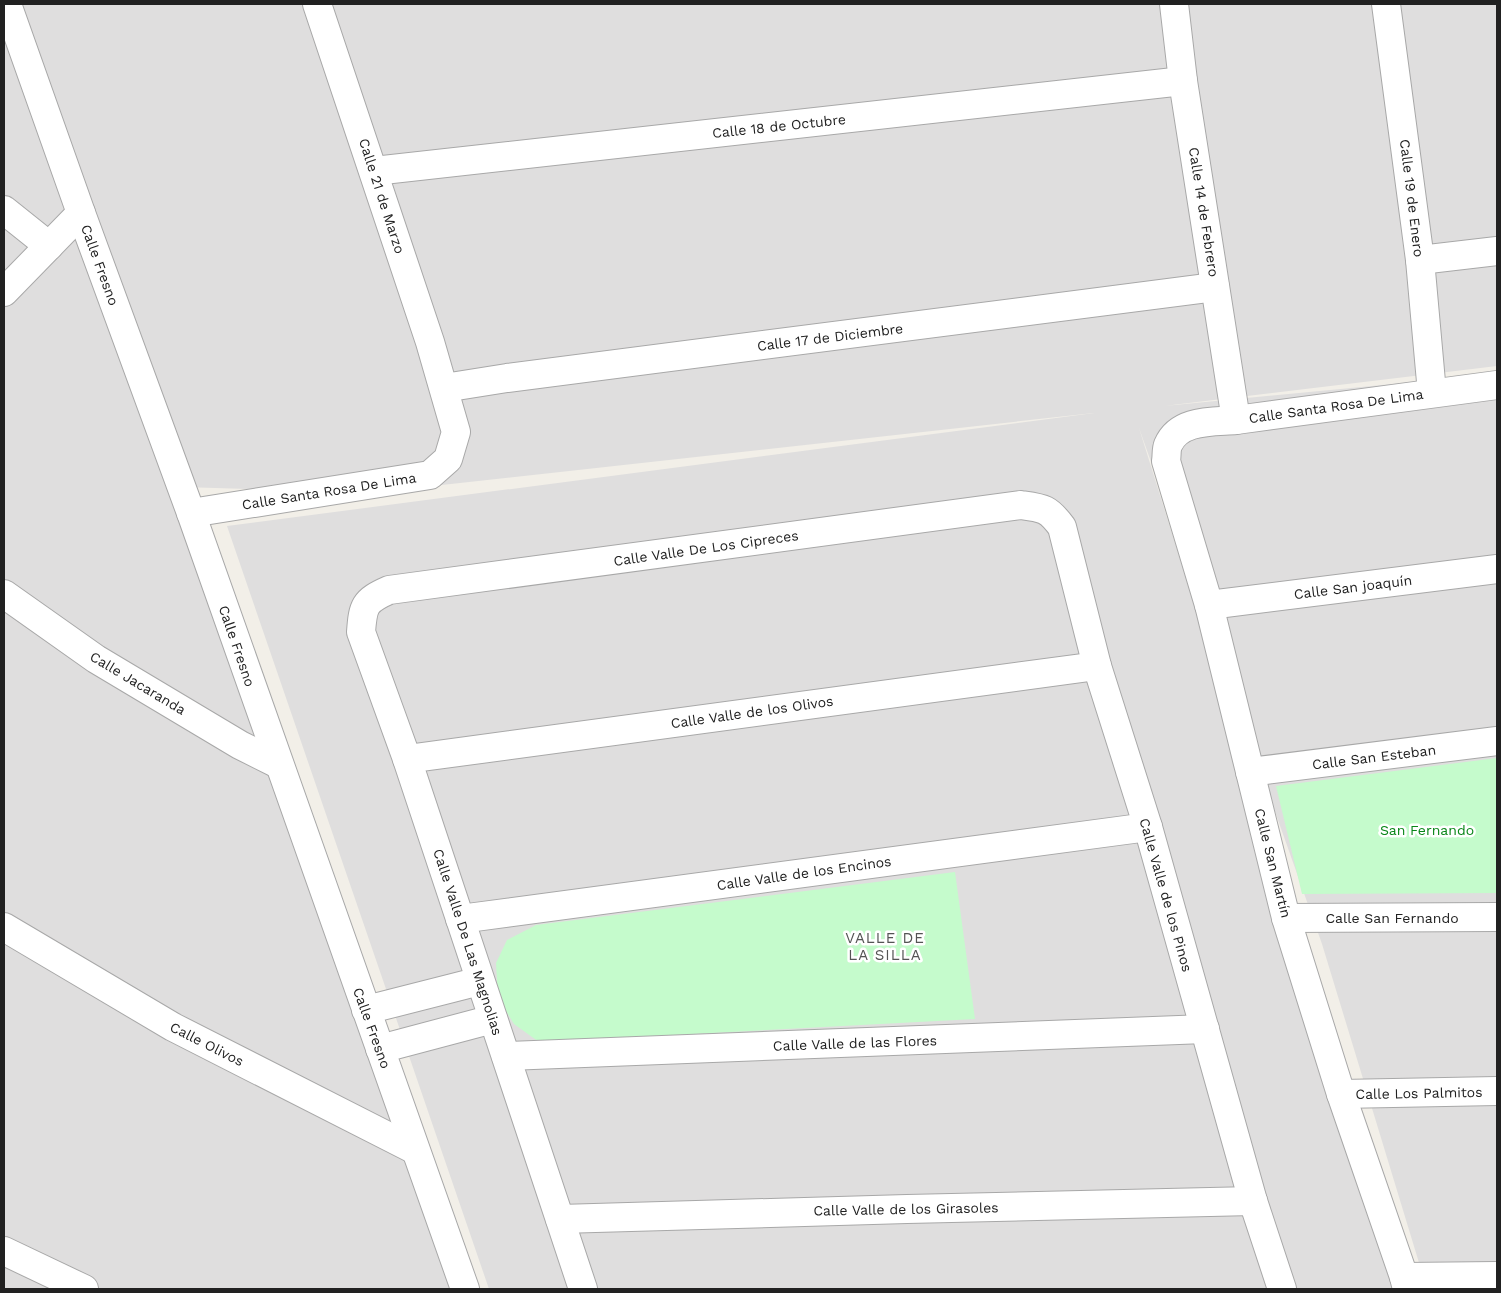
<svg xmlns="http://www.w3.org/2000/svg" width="1501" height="1293" viewBox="0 0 1501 1293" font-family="'Work Sans',sans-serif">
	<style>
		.residential { fill: #dfdede }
		.park { fill: #c5fbcc }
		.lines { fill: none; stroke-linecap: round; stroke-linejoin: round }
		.minor-casing { stroke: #a8a8a8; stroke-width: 30 }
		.minor { stroke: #fff; stroke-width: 28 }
		.labels { text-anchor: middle; stroke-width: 5; stroke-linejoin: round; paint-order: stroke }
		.street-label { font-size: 14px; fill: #212121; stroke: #fff }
		.park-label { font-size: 14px; fill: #098618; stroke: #fff }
		.neighbourhood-label { font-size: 15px; letter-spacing: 1px; fill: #545454; stroke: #fff }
	</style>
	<rect width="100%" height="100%" fill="#f2efe8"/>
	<polygon class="residential" points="4,4 1497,4 1497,366 1164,406 1497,374 1497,1289 1427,1289 1322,944 1139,428 1408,1289 489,1289 227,526 1094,413 369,493 182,487 469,1289 4,1289"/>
	<g class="park">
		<polygon points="1497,758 1497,893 1302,894 1276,786"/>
		<polygon points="955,872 975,1019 539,1042 514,1024 498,998 496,963 507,940 536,925"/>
	</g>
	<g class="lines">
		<defs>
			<g id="minor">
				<polyline points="7,4 81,213 191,513 465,1289"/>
				<polyline points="1174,4 1183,81 1236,420"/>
				<polyline points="1386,4 1420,260 1432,393"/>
				<polyline points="374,171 1183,81"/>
				<polyline points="4,210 49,246"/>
				<polyline points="1420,260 1497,251"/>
				<polyline points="4,292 81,213"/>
				<polyline points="444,388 507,378 1215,287"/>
				<polyline points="191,513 430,475 448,459 456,432 430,342 317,4"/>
				<polyline points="4,594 96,659 240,745 278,764"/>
				<polyline points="1209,605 1497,569"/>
				<polyline points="407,759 1097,666"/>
				<polyline points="1250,772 1497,741"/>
				<polyline points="1286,918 1497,917"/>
				<polyline points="460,919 1148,827"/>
				<polyline points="4,927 173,1027 415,1150"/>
				<polyline points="366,1010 480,981"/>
				<polyline points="380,1049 493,1019"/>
				<polyline points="506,1056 1205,1029"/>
				<polyline points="1341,1094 1497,1091"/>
				<polyline points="560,1219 907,1209 1253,1201"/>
				<polyline points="4,1251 84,1289"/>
				<polyline points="1404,1277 1497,1276"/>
				<path d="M583,1289L407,759L361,632C363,606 364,601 389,590L1021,505C1043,508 1048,508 1062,527L1097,666L1148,827L1253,1201L1282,1289"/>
				<path d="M1407,1289L1404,1277L1341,1094L1286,918L1209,605L1166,461C1167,456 1166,450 1168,445C1179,419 1213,422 1236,420L1497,385"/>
			</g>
		</defs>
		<use href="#minor" class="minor-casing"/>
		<use href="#minor" class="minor"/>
	</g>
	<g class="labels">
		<g class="street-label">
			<text transform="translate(779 126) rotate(-6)" y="5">Calle 18 de Octubre</text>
			<text transform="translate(382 196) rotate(72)" y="5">Calle 21 de Marzo</text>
			<text transform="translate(1412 198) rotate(83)" y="5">Calle 19 de Enero</text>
			<text transform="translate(1204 212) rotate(81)" y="5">Calle 14 de Febrero</text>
			<text transform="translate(100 265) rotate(70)" y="5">Calle Fresno</text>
			<text transform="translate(830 337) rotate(-7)" y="5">Calle 17 de Diciembre</text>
			<text transform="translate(1336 406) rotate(-8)" y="5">Calle Santa Rosa De Lima</text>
			<text transform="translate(329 491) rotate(-9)" y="5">Calle Santa Rosa De Lima</text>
			<text transform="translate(706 548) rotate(-8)" y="5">Calle Valle De Los Cipreces</text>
			<text transform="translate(1353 587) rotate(-7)" y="5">Calle San joaquín</text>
			<text transform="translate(237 646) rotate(71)" y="5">Calle Fresno</text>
			<text transform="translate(138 683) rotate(31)" y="5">Calle Jacaranda</text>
			<text transform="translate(752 712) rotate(-8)" y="5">Calle Valle de los Olivos</text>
			<text transform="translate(1374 757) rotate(-7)" y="5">Calle San Esteban</text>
			<text transform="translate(1273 863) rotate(76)" y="5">Calle San Martín</text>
			<text transform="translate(804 873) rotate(-8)" y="5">Calle Valle de los Encinos</text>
			<text transform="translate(1166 895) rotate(74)" y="5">Calle Valle de los Pinos</text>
			<text x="1392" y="923">Calle San Fernando</text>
			<text transform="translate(468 942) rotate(72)" y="5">Calle Valle De Las Magnolias</text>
			<text transform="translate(372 1028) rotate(70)" y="5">Calle Fresno</text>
			<text transform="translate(855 1043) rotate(-2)" y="5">Calle Valle de las Flores</text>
			<text transform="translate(207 1044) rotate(27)" y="5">Calle Olivos</text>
			<text transform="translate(1419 1093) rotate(-1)" y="5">Calle Los Palmitos</text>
			<text transform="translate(906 1209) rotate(-1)" y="5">Calle Valle de los Girasoles</text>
		</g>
		<g class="park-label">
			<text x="1427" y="835">San Fernando</text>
		</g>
		<g class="neighbourhood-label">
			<text x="885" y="943">VALLE DE<tspan x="885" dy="17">LA SILLA</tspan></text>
		</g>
	</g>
	<rect width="1501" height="1293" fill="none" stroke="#212121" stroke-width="10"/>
</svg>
